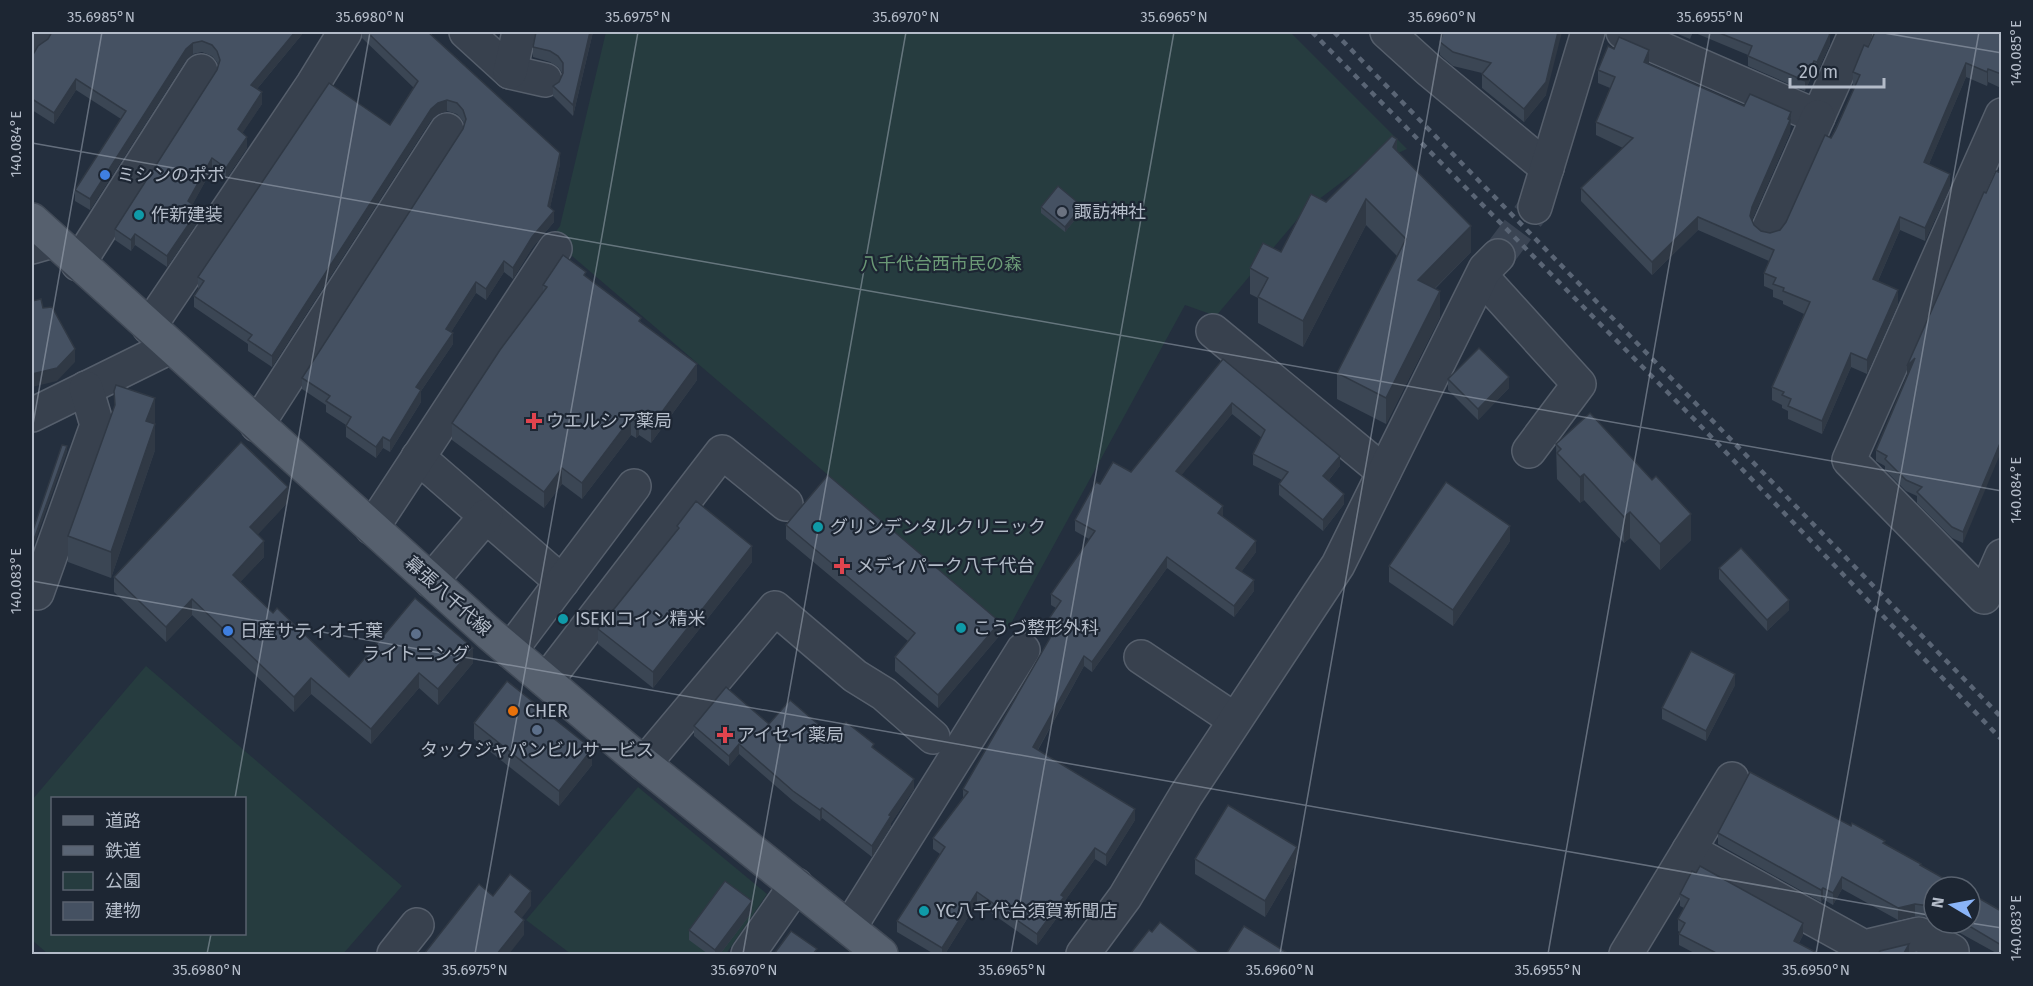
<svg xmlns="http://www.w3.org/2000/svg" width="2033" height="986" viewBox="0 0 2033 986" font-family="'Fira Sans','Noto Sans JP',sans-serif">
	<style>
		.green { fill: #263c3f; fill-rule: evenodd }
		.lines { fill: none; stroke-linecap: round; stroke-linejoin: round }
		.minor-tunnel { stroke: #3a4453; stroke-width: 33; stroke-dasharray: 33 16; stroke-linecap: butt }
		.minor-casing { stroke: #565f6c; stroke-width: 36 }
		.major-casing { stroke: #414a57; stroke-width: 36 }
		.minor { stroke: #38414e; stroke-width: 33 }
		.major { stroke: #56606e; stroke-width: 33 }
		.rail { stroke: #5a6575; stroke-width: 4.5; stroke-dasharray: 6 6; stroke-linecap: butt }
		.wall { fill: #3b4654 }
		.shaded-wall { fill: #303945 }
		.building { fill: #455162; stroke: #303945; stroke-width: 1.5 }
		.ticks { fill: none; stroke: #b4bcc9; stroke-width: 1.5; stroke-opacity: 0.45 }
		.shop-dot { fill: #3f7fe0; stroke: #1d2633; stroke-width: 2 }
		.worship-dot { fill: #6b7280; stroke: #1d2633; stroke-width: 2 }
		.culture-dot { fill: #0f9aa8; stroke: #1d2633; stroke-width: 2 }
		.health-dot { fill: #e0444e; stroke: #1d2633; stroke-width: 2 }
		.service-dot { fill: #5c6f8a; stroke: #1d2633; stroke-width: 2 }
		.food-dot { fill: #e8710a; stroke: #1d2633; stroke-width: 2 }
		.labels { text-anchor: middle; stroke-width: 4.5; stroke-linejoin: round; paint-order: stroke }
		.poi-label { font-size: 18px; fill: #b4bcc9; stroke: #1d2633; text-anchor: start }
		.park-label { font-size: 18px; fill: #6b9a76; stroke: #1d2633 }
		.street-label { font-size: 18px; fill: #b4bcc9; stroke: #1d2633 }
		.neatline { fill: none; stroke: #b4bcc9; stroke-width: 2 }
		.ticks-label { font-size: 15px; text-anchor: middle; fill: #b4bcc9 }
	</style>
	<rect width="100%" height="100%" fill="#242f3e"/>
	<g class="green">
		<polygon points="606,32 1290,32 1407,149 1355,172 1306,209 1216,316 1185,305 1008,629 551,238 560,226"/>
		<path d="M146,666L402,886L343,954H48L32,940V800ZM52,798H244V934H52Z"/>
		<polygon points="638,787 767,894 726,954 571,954 526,920"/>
	</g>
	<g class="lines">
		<polyline class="minor-tunnel" points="1498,256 1535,207"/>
		<defs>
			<g id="minor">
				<polyline points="466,32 510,72 545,80"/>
				<polyline points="1387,32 1429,70 1547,168"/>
				<polyline points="1623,32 1818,117 1856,32"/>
				<polyline points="32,40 37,32"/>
				<polyline points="510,72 519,32"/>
				<polyline points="2002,115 1849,460 1984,597 2002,556"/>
				<polyline points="1535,207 1588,32"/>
				<polyline points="1769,228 1818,117"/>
				<polyline points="32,247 53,241"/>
				<polyline points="78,264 201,71"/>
				<polyline points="1482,277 1579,384 1529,451"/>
				<polyline points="149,327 313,84 345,32"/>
				<polyline points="1213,331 1384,472"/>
				<polyline points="32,415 170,347"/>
				<polyline points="257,425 447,130"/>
				<polyline points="418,457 562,582"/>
				<polyline points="372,528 555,249"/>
				<polyline points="431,581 486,516"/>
				<polyline points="37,593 97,425 86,388"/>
				<polyline points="510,651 634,486"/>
				<polyline points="1141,657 1235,720"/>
				<polyline points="546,681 722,452 786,504"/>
				<polyline points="644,764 775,608 855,676 884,694 933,737"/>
				<polyline points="1689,850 1864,947 1919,934 1952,951"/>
				<polyline points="849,928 1023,650"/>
				<polyline points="394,954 417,925"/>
				<polyline points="748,954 796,885"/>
				<polyline points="1083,954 1125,897 1186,795 1338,565 1485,269 1498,256"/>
				<polyline points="1626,954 1732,779"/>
			</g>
			<polyline id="major" points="32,220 490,634 644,764 881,954"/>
		</defs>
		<use href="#minor" class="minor-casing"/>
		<use href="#major" class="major-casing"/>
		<use href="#minor" class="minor"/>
		<use href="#major" class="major"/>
		<g class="rail">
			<polyline points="1312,32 1693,418 2002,740"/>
			<polyline points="1334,32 2002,718"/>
		</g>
	</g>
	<g class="wall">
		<polygon points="52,32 304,32 257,89 262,104 242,133 247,148 226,179 212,169 192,205 199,220 167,267 135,245 131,251 115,240 115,229 217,70 218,65 217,62 212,56 202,52 193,54 186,60 90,210 75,201 75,190 121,119 76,90 54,124 32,110 32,56 48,39"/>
		<polygon points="362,32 432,32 432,36 560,164 550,207 554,222 532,248 513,279 504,272 486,300 476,293 451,332 453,344 421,391 421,402 390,452 383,448 376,458 346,437 346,425 326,412 326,405 302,389 302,378 463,129 464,124 463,121 457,114 447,111 438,114 431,120 272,367 248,351 248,344 194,307 194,296 199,289 198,288 198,277 390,125 414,88 362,38"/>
		<polygon points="536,32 593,32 573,116 553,96 553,86 559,82 563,74 558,67 550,62 533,57 533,47"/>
		<polygon points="1443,32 1546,95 1524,122 1482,88 1482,73 1453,66 1440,55 1440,42"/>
		<polygon points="1673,32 1828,32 1830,44 1817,73 1814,71 1805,91 1748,66 1748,55 1693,32 1690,39"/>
		<polygon points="2001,32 2001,88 1988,82 1987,86 1966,77 1929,164 1950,187 1925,241 1900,230 1878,281 1898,304 1867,374 1851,367 1822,434 1788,419 1788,411 1782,408 1782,405 1772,400 1772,387 1804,314 1783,304 1783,301 1773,297 1773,290 1764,286 1764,273 1769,261 1698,230 1652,275 1581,201 1581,188 1623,148 1596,135 1596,122 1610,88 1598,83 1598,70 1648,64 1744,106 1791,112 1790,133 1752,220 1754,225 1761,231 1770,233 1780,230 1786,222 1831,138 1855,87 1853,86 1853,72 1868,47"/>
		<polygon points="1397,151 1471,252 1435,289 1440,317 1386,424 1337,399 1337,373 1397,256 1366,225 1303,347 1258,323 1258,298 1250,294 1250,268 1281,252 1326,202"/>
		<polygon points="1984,192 1963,543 1952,538 1917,503 1917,496 1906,491 1885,470 1885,466 1876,461 1876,450"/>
		<polygon points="1041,207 1082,211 1065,232 1041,213"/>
		<polygon points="586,277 641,322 697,380 651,443 639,435 636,438 631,435 582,499 562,484 544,508 452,440 452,423 543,292 543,285"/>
		<polygon points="1223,359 1340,466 1329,480 1344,504 1323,531 1279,495 1279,484 1282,480 1253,465 1253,454 1262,438 1232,414 1181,475 1223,517 1256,552 1241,572 1254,591 1234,617 1167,568 1092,672 1084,666 1038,750 1135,820 1106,866 1095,859 1064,902 1064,908 1037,945 977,903 945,954 934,954 897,932 897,921 940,854 933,849 933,838 963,798 963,789 1053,634 1048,631 1048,620 1056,608 1051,605 1051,594 1089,539 1075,531 1075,520 1100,484 1131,472"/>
		<polygon points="1448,379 1509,388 1478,420 1448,390"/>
		<polygon points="1556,444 1691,540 1660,570 1630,538 1624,543 1584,500 1580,503 1557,479"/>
		<polygon points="155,450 111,578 68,562 68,536"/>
		<polygon points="288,502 257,535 264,557 240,582 273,613 349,677 473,663 438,705 419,688 371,744 311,694 294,712 192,615 166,642 114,592 114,577"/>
		<polygon points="786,525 1000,635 938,708 895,671 895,657 908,641 786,539"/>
		<polygon points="677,526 752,562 653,688 598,644 598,629 677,530"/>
		<polygon points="1510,541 1453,626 1389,582 1389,566"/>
		<polygon points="1719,568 1789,610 1767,631 1719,579"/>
		<polygon points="1735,685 1706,741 1662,719 1662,708"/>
		<polygon points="474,723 592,765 559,806 474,739"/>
		<polygon points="769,724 834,738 874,749 914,789 891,823 891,826 872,857 822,818 820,821 793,801 739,754 729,766 694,736 694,726"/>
		<polygon points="1718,833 1885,844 1921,866 1934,887 1934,919 1930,917 1915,916 1898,920 1842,889 1833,905 1823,899 1821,902 1718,844"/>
		<polygon points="1195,859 1297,862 1265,917 1195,874"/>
		<polygon points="1680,894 1803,935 1799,943 1819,954 1696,954 1679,945 1679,934 1680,932 1678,931 1678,919 1684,908 1680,906"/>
		<polygon points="2001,911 2001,954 1998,954 1942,923 1970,923"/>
		<polygon points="752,912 720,954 708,954 689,940 689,930"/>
	</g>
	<g class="shaded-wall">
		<polygon points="295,32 304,32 251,96 251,85"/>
		<polygon points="590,32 593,32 573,116 573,105"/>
		<polygon points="1558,32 1562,32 1546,95 1524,122 1524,109"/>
		<polygon points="1830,34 1830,44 1817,73 1817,62"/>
		<polygon points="193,43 193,54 186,60 90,210 90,199 186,49"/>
		<polygon points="1649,50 1649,64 1644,76 1644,62"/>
		<polygon points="1814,61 1814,71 1805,91 1805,81"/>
		<polygon points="1966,63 1966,77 1924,176 1924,162"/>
		<polygon points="1988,69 1988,82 1987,86 1987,72"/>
		<polygon points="76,79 76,90 54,124 54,113"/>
		<polygon points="262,92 262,104 238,140 238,129"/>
		<polygon points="447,100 447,111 438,114 431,120 272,367 272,356 431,109 438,103"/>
		<polygon points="1791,112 1790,133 1752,220 1750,216 1752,207"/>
		<polygon points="247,137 247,148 226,179 226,168"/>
		<polygon points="1397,139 1397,165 1393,147"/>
		<polygon points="560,153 560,164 548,217 548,206"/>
		<polygon points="212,158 212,169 188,213 188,201"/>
		<polygon points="1950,174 1950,187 1925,241 1925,228"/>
		<polygon points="1366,199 1366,225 1303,347 1303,321"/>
		<polygon points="1082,206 1082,211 1065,232 1065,227"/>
		<polygon points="199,209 199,220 167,267 167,256"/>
		<polygon points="554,211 554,222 532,248 513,279 513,268 532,237"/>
		<polygon points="1698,217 1698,230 1652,275 1652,262"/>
		<polygon points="1900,217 1900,230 1873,292 1873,279"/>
		<polygon points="1471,226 1471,252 1418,305 1418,280"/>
		<polygon points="135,234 135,245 131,251 131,240"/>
		<polygon points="504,261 504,272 486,300 486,289"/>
		<polygon points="476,282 476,293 446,340 446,329"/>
		<polygon points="1898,290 1898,304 1867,374 1867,360"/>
		<polygon points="1440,291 1440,317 1386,424 1386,398"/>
		<polygon points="453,333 453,344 421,391 421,402 390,452 390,441 416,387"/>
		<polygon points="75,349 75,362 57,381 32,387 32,374"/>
		<polygon points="1851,353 1851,367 1822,434 1822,421"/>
		<polygon points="1915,358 1907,377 1907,366"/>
		<polygon points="697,364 697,380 651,443 651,427"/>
		<polygon points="1509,377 1509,388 1478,420 1478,409"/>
		<polygon points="155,398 155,424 146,421"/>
		<polygon points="1232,403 1232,414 1176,482 1176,471"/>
		<polygon points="631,418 631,435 582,499 582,483"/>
		<polygon points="639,418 639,435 636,438 636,422"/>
		<polygon points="155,424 155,450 111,578 111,552"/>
		<polygon points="383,437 383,448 376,458 376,447"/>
		<polygon points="2001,441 2001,452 1963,543 1963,532"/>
		<polygon points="67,446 67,452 32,550 32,545"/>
		<polygon points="1340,456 1340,466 1323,487 1323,476"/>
		<polygon points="562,468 562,484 544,508 544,492"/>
		<polygon points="1584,474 1584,500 1580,503 1580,477"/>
		<polygon points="288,487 288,502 250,543 250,527"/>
		<polygon points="1344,494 1344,504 1323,531 1323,520"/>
		<polygon points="1223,506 1223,517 1218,513"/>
		<polygon points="1630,512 1630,538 1624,543 1624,517"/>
		<polygon points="1691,514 1691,540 1660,570 1660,544"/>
		<polygon points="1510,526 1510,541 1453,626 1453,610"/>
		<polygon points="264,541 264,557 233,590 233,575"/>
		<polygon points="1256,541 1256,552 1236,579 1236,568"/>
		<polygon points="752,546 752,562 653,688 653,672"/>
		<polygon points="1167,557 1167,568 1092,672 1092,662"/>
		<polygon points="1254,580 1254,591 1234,617 1234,606"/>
		<polygon points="192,599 192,615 166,642 166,627"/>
		<polygon points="1789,600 1789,610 1767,631 1767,620"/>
		<polygon points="1000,622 1000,635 938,708 938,695"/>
		<polygon points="473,648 473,663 438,705 438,689"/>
		<polygon points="1084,656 1084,666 1033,758 1033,747"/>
		<polygon points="419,673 419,688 371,744 371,729"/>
		<polygon points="1735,674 1735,685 1706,741 1706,731"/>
		<polygon points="311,678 311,694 294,712 294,697"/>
		<polygon points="739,744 739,754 729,766 729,756"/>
		<polygon points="592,749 592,765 559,806 559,791"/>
		<polygon points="914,779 914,789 891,823 891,826 872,857 872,846 889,815"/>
		<polygon points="822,808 822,818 820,821 820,810"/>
		<polygon points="1135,809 1135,820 1106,866 1106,855"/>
		<polygon points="1297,847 1297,862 1265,917 1265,901"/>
		<polygon points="1095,848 1095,859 1064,902 1064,908 1037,945 1037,934 1061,895"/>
		<polygon points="1842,877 1842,889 1833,905 1833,893"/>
		<polygon points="1823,888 1823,899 1821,902 1821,890"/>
		<polygon points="531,891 531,906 515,927 515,912"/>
		<polygon points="977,892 977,903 945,954 942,954 942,948"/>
		<polygon points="752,901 752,912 720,954 715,954 715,950"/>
		<polygon points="1915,904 1915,916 1898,920 1898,908"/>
		<polygon points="524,920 524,935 509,954 497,954"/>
		<polygon points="1803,923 1803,935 1794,952 1794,941"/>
		<polygon points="1909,944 1909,954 1904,954 1904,953"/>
	</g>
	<g class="building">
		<polygon points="52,32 295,32 251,85 262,92 238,129 247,137 226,168 212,158 188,201 199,209 167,256 135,234 131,240 115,229 217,70 220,60 217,51 212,45 202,41 193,43 186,49 90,199 75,190 126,111 76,79 54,113 32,99 32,56 38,46 48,39"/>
		<polygon points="367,32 428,32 560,153 548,206 554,211 532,237 513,268 504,261 486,289 476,282 446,329 453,333 416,387 421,390 390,441 383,437 376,447 346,426 351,417 326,401 330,396 302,378 463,129 466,119 463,110 457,103 447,100 438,103 431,109 272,356 248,340 252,335 194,296 204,281 198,277 329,83 390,125 418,81"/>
		<polygon points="536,32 590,32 573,105 553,86 559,82 563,73 563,63 558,56 550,51 533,47"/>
		<polygon points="1443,32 1558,32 1546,82 1524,109 1482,74 1491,63 1453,52 1440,42"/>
		<polygon points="1717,32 1825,32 1830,34 1817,62 1814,61 1805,81 1748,56 1752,46"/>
		<polygon points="1875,32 2001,32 2001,74 1988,69 1987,72 1966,63 1924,162 1950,174 1925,228 1900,217 1873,279 1898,290 1867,360 1851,353 1822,421 1788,406 1791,399 1782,395 1784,392 1772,387 1810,302 1783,291 1784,288 1773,284 1776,278 1764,273 1774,250 1698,217 1652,262 1581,188 1633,138 1596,122 1615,77 1598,70 1608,46 1614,49 1619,37 1649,50 1644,62 1744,106 1750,94 1791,112 1788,119 1790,120 1752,207 1750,216 1754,225 1761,231 1770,233 1780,230 1786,222 1825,135 1831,138 1836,129 1860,75 1853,72 1864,45 1868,47"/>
		<polygon points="1392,136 1397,139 1393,147 1471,226 1418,280 1440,291 1386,398 1337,373 1406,239 1366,199 1303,321 1258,297 1268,278 1250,268 1263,243 1281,252 1311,194 1326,202"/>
		<polygon points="1996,171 2001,173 2001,441 1963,532 1952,527 1917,492 1922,487 1906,480 1885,459 1887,456 1876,450 1915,358 1907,366 1984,192 1986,193"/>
		<polygon points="1058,186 1082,206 1065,227 1041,207"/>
		<polygon points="563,255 586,272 584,275 641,318 639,321 697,364 651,427 639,418 636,422 631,418 582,483 562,468 544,492 452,423 500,350 547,287 543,285"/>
		<polygon points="41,299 43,308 52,307 75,349 57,368 32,374 32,301"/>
		<polygon points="1479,348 1509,377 1478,409 1448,379"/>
		<polygon points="1223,359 1340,456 1323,476 1344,494 1323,520 1279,484 1288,472 1253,454 1265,430 1232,403 1176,471 1223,506 1218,513 1256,541 1236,568 1254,580 1234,606 1167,557 1092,662 1084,656 1033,747 1135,809 1106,855 1095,848 1061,895 1064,897 1037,934 977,892 942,948 897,921 945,847 933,838 968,792 963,789 1057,626 1048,620 1061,601 1051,594 1095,531 1075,520 1096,482 1100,484 1113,462 1131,472"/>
		<polygon points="116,385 155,398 146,421 155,424 111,552 68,536 115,405 114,391"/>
		<polygon points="1590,413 1652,480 1656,476 1691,514 1660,544 1630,512 1624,517 1584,474 1580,477 1557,453 1561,449 1556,444"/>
		<polygon points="241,442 288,487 250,527 264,541 233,575 273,613 277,608 349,677 415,598 473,648 438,689 419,673 371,729 311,678 294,697 192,599 166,627 114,577"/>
		<polygon points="62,445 67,446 32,545 32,533"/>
		<polygon points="828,475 1000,622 938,695 895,657 915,633 786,525"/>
		<polygon points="1446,482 1510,526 1453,610 1389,566"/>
		<polygon points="696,501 752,546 653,672 598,629 679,528 677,526"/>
		<polygon points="1741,548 1789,600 1767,620 1719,568"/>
		<polygon points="1691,651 1735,674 1706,731 1662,708"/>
		<polygon points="507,681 592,749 559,791 474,723"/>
		<polygon points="726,687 769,724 790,700 834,738 846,722 874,744 872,747 914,779 889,815 891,816 872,846 822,808 820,810 793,791 739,744 729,756 694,726"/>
		<polygon points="1750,772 1851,826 1852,823 1885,841 1883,843 1921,864 1920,865 1959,887 1934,887 1934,908 1930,906 1915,904 1898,908 1842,877 1833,893 1823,888 1821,890 1718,833"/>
		<polygon points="1228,805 1297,847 1265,901 1195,859"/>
		<polygon points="1700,866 1803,923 1794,941 1819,954 1718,954 1679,934 1685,923 1678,919 1689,899 1680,894 1692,871 1696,873"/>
		<polygon points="510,874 531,891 515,912 524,920 497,954 424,954 479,884 493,896"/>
		<polygon points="725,881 752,901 715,950 689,930"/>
		<polygon points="1970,893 2001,911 2001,945 1964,923 1970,923"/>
		<polygon points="1160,922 1201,954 1130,954 1149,930 1152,932"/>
		<polygon points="1244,926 1289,954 1226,954"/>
		<polygon points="791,931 817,949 813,954 774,954"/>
		<polygon points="1909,944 1904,953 1906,954 1878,954 1880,951"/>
	</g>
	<path class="ticks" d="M1878,32L2002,53M32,143L2002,491M32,430L102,32M32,581L1934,916M235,798L370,32M1970,923L2002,928M207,954L211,934M475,954L638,32M743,954L906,32M1011,954L1174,32M1280,954L1442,32M1548,954L1710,32M1816,954L1979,32"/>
	<g class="shop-dot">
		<circle cx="105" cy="175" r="6"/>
		<circle cx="228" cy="631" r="6"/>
	</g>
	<circle class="worship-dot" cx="1062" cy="212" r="6"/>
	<g class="culture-dot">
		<circle cx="139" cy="215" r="6"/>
		<circle cx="818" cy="527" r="6"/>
		<circle cx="563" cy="619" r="6"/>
		<circle cx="961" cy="628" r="6"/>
		<circle cx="924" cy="911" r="6"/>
	</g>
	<g class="health-dot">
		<path d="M531 412h6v6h6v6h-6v6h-6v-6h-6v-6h6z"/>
		<path d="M839 557h6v6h6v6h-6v6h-6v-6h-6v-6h6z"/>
		<path d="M722 726h6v6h6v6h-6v6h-6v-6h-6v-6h6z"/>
	</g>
	<g class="service-dot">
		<circle cx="416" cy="634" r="6"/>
		<circle cx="537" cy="730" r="6"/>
	</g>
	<circle class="food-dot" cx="513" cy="711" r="6"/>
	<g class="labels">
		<g class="poi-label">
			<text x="117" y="181">ミシンのポポ</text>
			<text x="1074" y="218">諏訪神社</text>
			<text x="151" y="221">作新建装</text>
			<text x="546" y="427">ウエルシア薬局</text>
			<text x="830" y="533">グリンデンタルクリニック</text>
			<text x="856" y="572">メディパーク八千代台</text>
			<text x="575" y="625">ISEKIコイン精米</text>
			<text x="973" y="634">こうづ整形外科</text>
			<text x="240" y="637">日産サティオ千葉</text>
			<text x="416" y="660" text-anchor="middle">ライトニング</text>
			<text x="525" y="717">CHER</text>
			<text x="737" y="741">アイセイ薬局</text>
			<text x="537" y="756" text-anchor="middle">タックジャパンビルサービス</text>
			<text x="936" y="917">YC八千代台須賀新聞店</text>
		</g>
		<g class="park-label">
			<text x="941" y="270">八千代台西市民の森</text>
		</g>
		<g class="street-label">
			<text transform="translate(448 596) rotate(42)" y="6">幕張八千代線</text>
		</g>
	</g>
	<rect width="2033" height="986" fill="none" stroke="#1d2633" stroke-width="66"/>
	<rect x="51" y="797" width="195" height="138" fill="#1d2633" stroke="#59626f" stroke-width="1.5"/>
	<rect x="63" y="816" width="30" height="9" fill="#56606e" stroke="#59626f" stroke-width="1.5"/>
	<text x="105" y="827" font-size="18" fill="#b4bcc9">道路</text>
	<rect x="63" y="846" width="30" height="9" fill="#5a6575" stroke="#59626f" stroke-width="1.5"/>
	<text x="105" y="857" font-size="18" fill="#b4bcc9">鉄道</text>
	<rect x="63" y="872" width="30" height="18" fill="#263c3f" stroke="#59626f" stroke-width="1.5"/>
	<text x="105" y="887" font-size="18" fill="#b4bcc9">公園</text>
	<rect x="63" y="902" width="30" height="18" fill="#455162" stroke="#59626f" stroke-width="1.5"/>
	<text x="105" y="917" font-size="18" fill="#b4bcc9">建物</text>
	<g transform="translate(1952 905) rotate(280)"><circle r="28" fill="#1d2633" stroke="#59626f" stroke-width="1.5"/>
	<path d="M0-4.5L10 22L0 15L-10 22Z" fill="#8ab4f8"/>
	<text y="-9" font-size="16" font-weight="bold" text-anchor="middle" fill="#b4bcc9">N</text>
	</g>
	<path d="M1790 78v9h94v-9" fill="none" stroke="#b4bcc9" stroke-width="3"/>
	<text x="1799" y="78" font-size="18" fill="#b4bcc9" stroke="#1d2633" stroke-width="4.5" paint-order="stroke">20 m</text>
	<rect x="33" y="33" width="1967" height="920" class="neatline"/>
	<g class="ticks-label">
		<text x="101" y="22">35.6985°N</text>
		<text x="370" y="22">35.6980°N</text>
		<text x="638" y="22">35.6975°N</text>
		<text x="906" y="22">35.6970°N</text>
		<text x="1174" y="22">35.6965°N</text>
		<text x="1442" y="22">35.6960°N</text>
		<text x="1710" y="22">35.6955°N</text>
		<text transform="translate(2016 53) rotate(-90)" y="5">140.085°E</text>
		<text transform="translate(16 144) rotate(-90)" y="5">140.084°E</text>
		<text transform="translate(2016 490) rotate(-90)" y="5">140.084°E</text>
		<text transform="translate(16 581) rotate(-90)" y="5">140.083°E</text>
		<text transform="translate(2016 928) rotate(-90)" y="5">140.083°E</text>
		<text x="207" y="975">35.6980°N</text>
		<text x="475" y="975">35.6975°N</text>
		<text x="744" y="975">35.6970°N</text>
		<text x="1012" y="975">35.6965°N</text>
		<text x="1280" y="975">35.6960°N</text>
		<text x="1548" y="975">35.6955°N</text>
		<text x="1816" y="975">35.6950°N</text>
	</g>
</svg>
